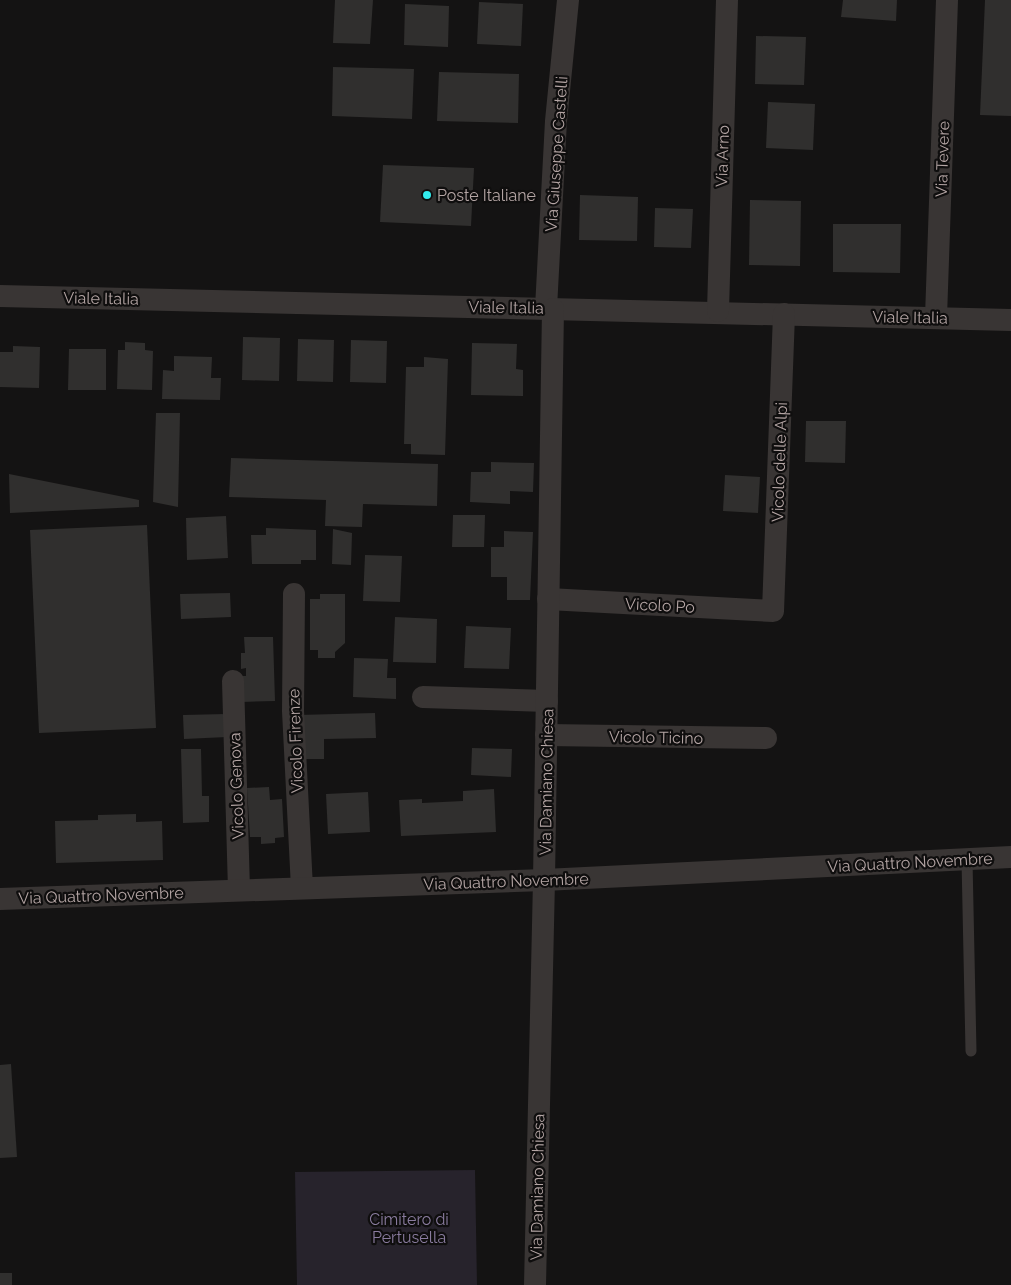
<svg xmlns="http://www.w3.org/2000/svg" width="1011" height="1285" viewBox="0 0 1011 1285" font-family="Raleway,sans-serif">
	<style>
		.green { fill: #27232c }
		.building { fill: #302f2e }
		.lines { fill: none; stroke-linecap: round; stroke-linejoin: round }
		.service { stroke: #393534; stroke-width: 11 }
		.minor { stroke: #393534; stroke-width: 22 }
		.poi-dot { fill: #32eced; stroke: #0f0e0e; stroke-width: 2 }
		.labels { text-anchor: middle; stroke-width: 4.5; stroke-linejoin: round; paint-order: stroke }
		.street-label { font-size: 16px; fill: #b4a5a4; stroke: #0f0e0e }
		.poi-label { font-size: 16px; fill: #b4a5a4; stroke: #0f0e0e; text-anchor: start }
		.park-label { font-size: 16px; fill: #8a7c9f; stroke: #0f0e0e }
	</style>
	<rect width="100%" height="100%" fill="#141313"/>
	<polygon class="green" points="475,1170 477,1285 297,1285 295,1172"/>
	<g class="building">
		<polygon points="335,0 373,0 370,44 333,43"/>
		<polygon points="843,0 897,0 896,21 841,17"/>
		<polygon points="985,0 1011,0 1011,116 980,115"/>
		<polygon points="479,2 523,4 521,46 477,44"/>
		<polygon points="405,4 449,6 448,47 404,45"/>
		<polygon points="756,36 806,37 804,85 755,84"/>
		<polygon points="333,67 414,69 412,119 332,116"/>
		<polygon points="439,72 519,74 518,123 437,121"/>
		<polygon points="768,102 815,104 813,150 766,148"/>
		<polygon points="383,165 474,168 471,226 380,222"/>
		<polygon points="580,195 638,197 637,241 579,240"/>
		<polygon points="750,200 801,201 800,266 749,265"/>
		<polygon points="655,208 693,209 691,248 654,247"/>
		<polygon points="833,224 901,224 900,273 833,272"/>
		<polygon points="243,337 280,338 279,381 242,380"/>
		<polygon points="298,339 334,340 333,382 297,381"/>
		<polygon points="351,340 387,341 386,383 350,382"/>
		<polygon points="125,342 145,343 145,350 153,351 152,390 117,389 118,350 125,350"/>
		<polygon points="472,343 517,344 516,369 523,370 523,396 471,395"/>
		<polygon points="13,346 40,347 39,388 0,387 0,352 13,352"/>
		<polygon points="69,349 106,349 106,390 68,390"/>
		<polygon points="174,356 212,357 211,378 221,378 220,400 162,399 163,370 174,371"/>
		<polygon points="424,357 448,359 445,455 411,454 411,444 404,444 406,367 424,367"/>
		<polygon points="156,413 180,413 178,507 153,502"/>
		<polygon points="806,421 846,421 845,463 805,462"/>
		<polygon points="231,458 438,464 437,506 363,504 362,527 325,526 326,500 229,497"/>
		<polygon points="491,462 534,463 533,492 510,491 510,504 470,502 471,472 491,472"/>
		<polygon points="9,474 139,500 139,507 10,513"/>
		<polygon points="725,475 760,477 758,513 723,511"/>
		<polygon points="453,515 485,515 484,547 452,547"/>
		<polygon points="226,516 228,558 187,560 186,518"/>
		<polygon points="147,525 156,728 39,733 30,530"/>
		<polygon points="266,528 316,530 316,560 301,560 301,564 252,564 251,535 266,535"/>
		<polygon points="333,529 352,533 351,565 332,564"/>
		<polygon points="504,531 533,532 530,600 507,600 507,577 491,577 491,547 504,547"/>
		<polygon points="365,555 402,556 400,602 363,601"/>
		<polygon points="230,593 231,617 181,619 180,594"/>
		<polygon points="320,594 345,594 345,643 335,652 335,658 318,658 318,650 310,650 310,599 320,599"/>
		<polygon points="395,617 437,619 436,663 393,662"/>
		<polygon points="466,626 511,628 509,669 464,668"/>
		<polygon points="244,637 273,637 275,701 241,702 240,676 246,676 246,668 241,669 241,653 245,653"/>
		<polygon points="354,658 388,659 387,678 396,678 396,699 353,697"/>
		<polygon points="375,713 376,738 324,739 324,759 299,759 298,715"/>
		<polygon points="226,714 227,737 184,739 183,715"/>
		<polygon points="472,748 512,749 511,777 471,775"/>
		<polygon points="181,749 201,749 202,796 209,796 209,822 183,823"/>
		<polygon points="269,787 270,800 282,799 284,837 275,838 275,843 261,844 261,837 250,837 247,788"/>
		<polygon points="494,789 496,832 401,836 399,800 422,799 422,803 463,801 463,791"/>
		<polygon points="368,792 370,832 328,834 326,794"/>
		<polygon points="136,814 136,822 162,821 163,860 56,863 55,821 98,820 98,815"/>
		<polygon points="11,1064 17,1157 0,1158 0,1065"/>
		<rect x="0" y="1273" width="12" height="12"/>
	</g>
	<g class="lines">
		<polyline class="service" points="967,860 971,1051"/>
		<g class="minor">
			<polyline points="0,296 1011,320"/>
			<polyline points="546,308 556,121 568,0"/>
			<polyline points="718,311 727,0"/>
			<polyline points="936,317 947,0"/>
			<polyline points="294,594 293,711 302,888"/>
			<polyline points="548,599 773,611 784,314"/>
			<polyline points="233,681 239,890"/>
			<polyline points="423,697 547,701"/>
			<polyline points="546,735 766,738"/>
			<polyline points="0,899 544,880 1011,857"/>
			<polyline points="535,1285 544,880 553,309"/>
		</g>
	</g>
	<circle class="poi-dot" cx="427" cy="195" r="5"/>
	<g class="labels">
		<g class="street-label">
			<text transform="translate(556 154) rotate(-86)" y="6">Via Giuseppe Castelli</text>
			<text transform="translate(722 156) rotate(-88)" y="6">Via Arno</text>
			<text transform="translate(942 159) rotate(-88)" y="6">Via Tevere</text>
			<text transform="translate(101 298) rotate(1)" y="6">Viale Italia</text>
			<text transform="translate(506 307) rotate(1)" y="6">Viale Italia</text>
			<text transform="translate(910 317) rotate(1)" y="6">Viale Italia</text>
			<text transform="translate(779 462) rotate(-88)" y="6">Vicolo delle Alpi</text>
			<text transform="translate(660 605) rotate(3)" y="6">Vicolo Po</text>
			<text transform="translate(656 737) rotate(1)" y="6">Vicolo Ticino</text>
			<text transform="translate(295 741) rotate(-92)" y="6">Vicolo Firenze</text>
			<text transform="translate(546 782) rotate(-89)" y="6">Via Damiano Chiesa</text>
			<text transform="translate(236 786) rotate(-92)" y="6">Vicolo Genova</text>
			<text transform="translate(910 862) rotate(-3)" y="6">Via Quattro Novembre</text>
			<text transform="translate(506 881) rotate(-2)" y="6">Via Quattro Novembre</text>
			<text transform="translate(101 895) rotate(-2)" y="6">Via Quattro Novembre</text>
			<text transform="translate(537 1187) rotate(-89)" y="6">Via Damiano Chiesa</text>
		</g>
		<g class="poi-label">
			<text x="437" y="201">Poste Italiane</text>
		</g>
		<g class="park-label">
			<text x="409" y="1225">Cimitero di<tspan x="409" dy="18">Pertusella</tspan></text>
		</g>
	</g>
</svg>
